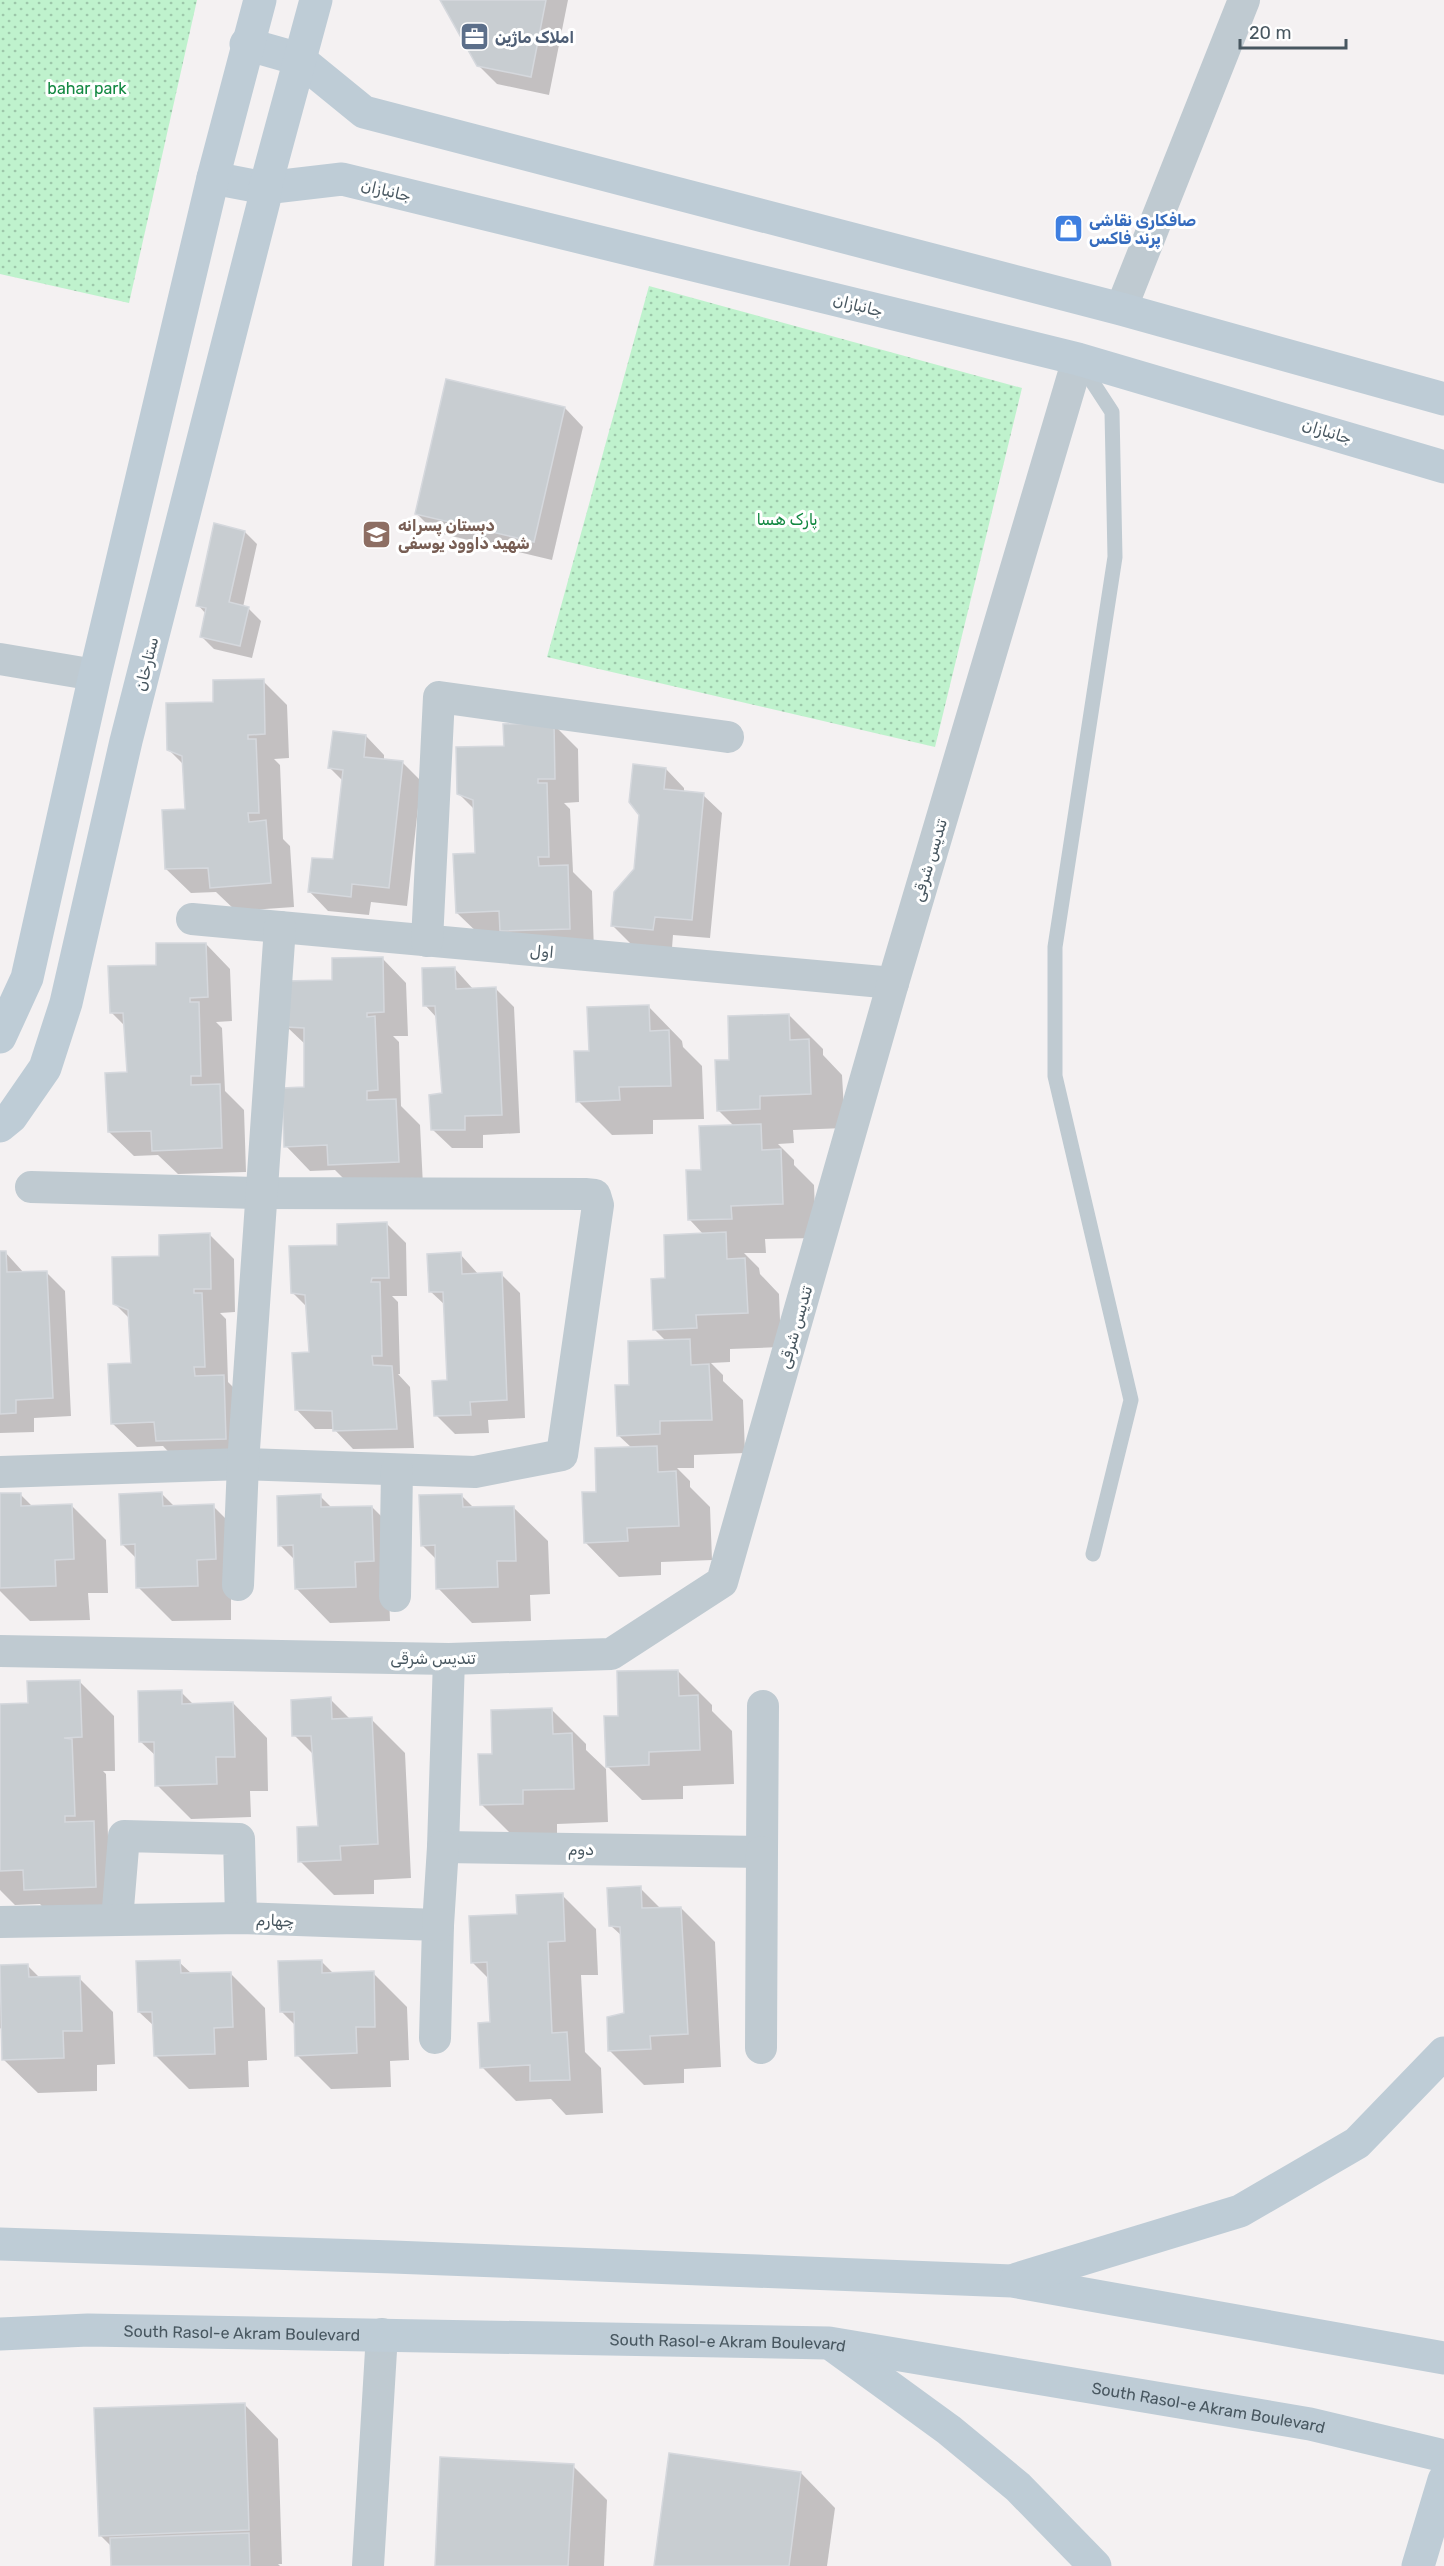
<svg xmlns="http://www.w3.org/2000/svg" width="1444" height="2566" viewBox="0 0 1444 2566" font-family="Rubik,Cairo,sans-serif">
	<style>
		.park { fill: url(#park-dots) }
		.shadow { fill: #0003 }
		.building { fill: #c8cdd1; stroke: #d5d8dd; stroke-width: 1.5 }
		.lines { fill: none; stroke-linecap: round; stroke-linejoin: round }
		.lane { stroke: #bfcad1; stroke-width: 15 }
		.street { stroke: #bfcad1; stroke-width: 32 }
		.secondary { stroke: #beccd6; stroke-width: 33 }
		.labels { text-anchor: middle; stroke-width: 6; stroke-linejoin: round; paint-order: stroke }
		.service-label { font-size: 16px; font-weight: bold; fill: #4e5e75; stroke: #fff; text-anchor: start }
		.park-label { font-size: 16px; fill: #128841; stroke: #fff }
		.street-label { font-size: 16px; fill: #485760; stroke: #fff }
		.shop-label { font-size: 16px; font-weight: bold; fill: #366cbe; stroke: #fff; text-anchor: start }
		.education-label { font-size: 16px; font-weight: bold; fill: #785e54; stroke: #fff; text-anchor: start }
	</style>
	<defs>
		<pattern id="park-dots" width="8" height="8" patternUnits="userSpaceOnUse" patternTransform="scale(1.5)"><rect width="8" height="8" fill="#bff2cd"/><path d="M2 2h.1M6 6h.1" fill="none" stroke="#9dc7aa" stroke-width="1.8" stroke-linecap="round"/></pattern>
	</defs>
	<rect width="100%" height="100%" fill="#f4f1f2"/>
	<g class="park">
		<polygon points="0,0 197,0 129,303 0,274"/>
		<polygon points="649,286 1022,388 935,747 547,657"/>
	</g>
	<g class="shadow">
		<polygon points="442,0 568,0 549,95 497,84 478,65"/>
		<polygon points="447,380 565,408 583,427 552,560 435,532 416,513"/>
		<polygon points="245,532 257,544 243,607 249,609 261,621 252,658 214,649 201,636 206,614 198,605"/>
		<polygon points="263,681 287,705 289,758 274,759 280,765 283,839 290,846 294,907 236,911 216,892 191,893 166,869 186,811 184,765 168,749"/>
		<polygon points="554,725 578,749 579,802 564,803 570,809 573,872 592,891 594,952 482,937 457,913 477,855 475,810 458,793 505,747"/>
		<polygon points="366,736 384,755 384,760 402,762 421,781 407,906 371,902 369,915 328,911 310,892 335,861 344,782 330,768"/>
		<polygon points="666,769 684,788 684,793 703,795 722,813 710,938 673,935 672,948 631,944 612,925 635,870"/>
		<polygon points="206,944 230,969 232,1021 216,1022 222,1028 225,1091 244,1110 246,1172 178,1174 158,1155 134,1156 109,1132 129,1074 126,1027 111,1012 158,967"/>
		<polygon points="382,958 406,983 408,1036 393,1036 399,1042 401,1106 420,1125 423,1186 354,1189 335,1170 310,1171 286,1146 305,1088 306,1045 287,1027 334,981"/>
		<polygon points="455,969 473,989 495,988 514,1007 520,1133 483,1135 483,1148 452,1148 433,1130 444,1095 437,1018 425,1005"/>
		<polygon points="648,1006 682,1041 683,1047 702,1066 704,1119 653,1120 653,1134 612,1135 578,1101 590,1052"/>
		<polygon points="789,1015 823,1049 823,1055 842,1075 845,1128 793,1130 794,1143 778,1144 794,1160 794,1165 814,1185 816,1238 765,1239 766,1253 744,1253 759,1268 760,1274 779,1294 781,1347 730,1349 730,1362 711,1363 723,1375 723,1381 743,1400 745,1453 694,1455 694,1468 677,1468 690,1481 690,1487 710,1507 712,1560 661,1562 661,1575 619,1577 585,1542 598,1494 632,1448 618,1435 631,1386 666,1341 654,1329 667,1280 704,1235 690,1220 702,1171 734,1126 718,1110 730,1062"/>
		<polygon points="387,1224 406,1243 407,1296 392,1296 398,1302 400,1374 398,1374 410,1387 414,1448 353,1449 334,1429 315,1429 297,1410 310,1354 307,1307 292,1292 339,1247"/>
		<polygon points="210,1235 234,1259 235,1312 220,1313 226,1319 228,1382 247,1401 250,1462 181,1465 163,1446 137,1447 112,1423 132,1365 130,1319 114,1303 161,1258"/>
		<polygon points="5,1252 24,1273 46,1272 65,1291 71,1416 34,1418 34,1432 0,1433 0,1253"/>
		<polygon points="460,1254 479,1275 501,1274 520,1293 525,1418 488,1420 489,1433 455,1434 436,1415 448,1381 445,1305 430,1291"/>
		<polygon points="20,1494 33,1507 72,1506 106,1540 108,1593 88,1593 90,1620 30,1621 0,1591 0,1495"/>
		<polygon points="162,1494 175,1507 213,1506 247,1540 231,1593 231,1620 172,1621 138,1587 137,1559 122,1544"/>
		<polygon points="320,1496 333,1509 372,1507 406,1541 389,1595 390,1621 330,1623 296,1588 295,1560 280,1545"/>
		<polygon points="462,1496 475,1509 513,1507 548,1541 550,1594 530,1595 531,1621 472,1623 438,1588 437,1560 422,1545"/>
		<polygon points="678,1671 712,1705 712,1711 732,1731 734,1784 683,1786 683,1799 642,1800 607,1766 620,1717"/>
		<polygon points="79,1681 114,1716 115,1771 103,1771 106,1774 108,1837 130,1921 59,1924 40,1904 15,1905 0,1890 0,1705 30,1704"/>
		<polygon points="181,1692 194,1705 233,1703 267,1738 268,1791 250,1791 251,1817 191,1819 157,1785 156,1756 141,1742"/>
		<polygon points="330,1699 351,1720 371,1719 405,1753 411,1878 374,1880 374,1894 334,1895 300,1861 319,1828 314,1755 294,1735"/>
		<polygon points="552,1710 586,1744 586,1750 606,1769 608,1822 557,1824 557,1837 516,1839 481,1804 494,1756"/>
		<polygon points="640,1888 661,1909 681,1908 715,1942 721,2067 684,2069 684,2083 644,2085 610,2051 625,2014 622,1936 610,1925"/>
		<polygon points="562,1895 596,1929 598,1975 581,1975 585,2052 601,2068 603,2113 566,2115 551,2099 516,2101 482,2067 492,2024 490,1980 473,1963 519,1916"/>
		<polygon points="321,1961 334,1974 373,1973 407,2007 409,2060 390,2061 391,2087 331,2089 297,2055 296,2026 281,2011"/>
		<polygon points="179,1962 192,1974 231,1974 265,2008 267,2060 248,2061 249,2087 189,2089 155,2055 154,2026 139,2012"/>
		<polygon points="28,1966 40,1978 79,1978 113,2012 115,2064 97,2065 97,2091 38,2093 3,2059 3,2030 0,2028 0,1967"/>
		<polygon points="244,2404 278,2439 282,2564 278,2564 280,2566 112,2566 112,2547 100,2535"/>
		<polygon points="573,2466 607,2500 604,2566 436,2566"/>
		<polygon points="801,2473 835,2508 827,2566 655,2566"/>
	</g>
	<g class="building">
		<polygon points="440,0 546,0 531,77 477,66"/>
		<polygon points="446,379 565,407 534,542 415,514"/>
		<polygon points="214,523 245,531 229,602 249,607 240,646 200,637 206,608 196,606"/>
		<polygon points="264,679 265,734 248,735 248,739 256,739 259,813 248,813 249,822 266,820 271,883 210,888 208,868 165,869 162,810 185,809 182,756 167,750 166,703 213,702 213,680"/>
		<polygon points="554,723 555,779 538,779 538,783 547,783 549,857 538,857 539,866 568,865 570,929 500,931 499,911 456,913 453,854 475,853 473,800 457,794 456,747 504,746 503,724"/>
		<polygon points="333,731 366,735 364,757 403,761 389,888 352,884 351,897 308,892 312,858 333,859 343,770 328,768"/>
		<polygon points="633,764 666,768 664,789 704,793 692,920 655,917 653,930 611,926 614,892 634,869 639,815 629,802"/>
		<polygon points="156,943 206,943 208,997 190,998 190,1002 199,1002 201,1076 191,1076 191,1085 220,1084 222,1148 152,1151 151,1131 108,1132 105,1073 127,1072 123,1013 110,1013 108,966 156,965"/>
		<polygon points="383,957 384,1012 367,1013 367,1017 375,1016 378,1090 367,1091 367,1100 396,1099 399,1162 328,1165 327,1145 284,1147 282,1088 304,1087 304,1028 286,1027 285,981 332,980 332,958"/>
		<polygon points="455,967 456,989 496,987 502,1115 465,1116 465,1130 431,1130 429,1095 442,1093 435,1006 423,1006 422,968"/>
		<polygon points="649,1005 650,1031 669,1030 671,1086 619,1087 620,1100 576,1102 574,1051 589,1051 587,1007"/>
		<polygon points="789,1014 790,1040 809,1039 811,1094 760,1096 760,1109 717,1111 715,1060 729,1060 728,1016"/>
		<polygon points="761,1124 762,1150 781,1149 783,1204 731,1206 732,1219 688,1220 686,1170 701,1170 699,1126"/>
		<polygon points="387,1222 389,1278 372,1278 371,1282 380,1282 382,1356 372,1356 373,1365 392,1366 397,1429 333,1431 332,1411 295,1410 292,1353 309,1352 305,1295 291,1293 289,1246 337,1245 337,1224"/>
		<polygon points="726,1232 727,1259 745,1258 748,1313 696,1315 697,1328 653,1330 651,1279 665,1278 664,1235"/>
		<polygon points="210,1233 211,1289 194,1289 194,1293 202,1293 205,1367 194,1367 195,1376 224,1375 226,1439 156,1441 154,1422 111,1424 108,1364 131,1363 128,1310 113,1304 112,1257 159,1256 159,1235"/>
		<polygon points="0,1251 6,1251 7,1272 47,1271 53,1398 16,1400 16,1413 0,1414"/>
		<polygon points="461,1252 462,1274 502,1272 507,1400 470,1402 471,1415 434,1416 432,1381 447,1380 443,1292 429,1292 427,1254"/>
		<polygon points="690,1339 691,1365 709,1364 712,1420 660,1421 660,1434 617,1436 615,1385 629,1385 628,1341"/>
		<polygon points="657,1446 658,1472 676,1471 679,1526 627,1528 628,1541 584,1543 582,1492 596,1492 595,1448"/>
		<polygon points="162,1492 163,1506 214,1504 216,1559 197,1560 198,1586 136,1588 135,1544 121,1545 119,1494"/>
		<polygon points="0,1493 21,1493 21,1506 72,1504 74,1559 55,1560 56,1586 0,1588"/>
		<polygon points="321,1494 321,1507 372,1506 374,1561 355,1562 356,1587 295,1589 293,1545 278,1546 277,1496"/>
		<polygon points="462,1494 463,1507 514,1506 516,1561 497,1561 498,1587 436,1589 435,1545 421,1546 419,1495"/>
		<polygon points="678,1670 679,1696 698,1695 700,1750 649,1752 649,1765 606,1767 604,1716 618,1716 617,1671"/>
		<polygon points="80,1680 82,1737 64,1738 72,1739 75,1816 65,1816 65,1822 94,1821 96,1887 24,1890 23,1870 0,1871 0,1704 28,1703 27,1681"/>
		<polygon points="182,1690 182,1704 233,1702 235,1757 216,1757 217,1784 155,1786 154,1742 139,1742 138,1691"/>
		<polygon points="331,1697 332,1719 372,1717 378,1844 340,1846 341,1860 298,1862 297,1827 318,1826 311,1736 292,1736 291,1700"/>
		<polygon points="552,1708 553,1734 572,1733 574,1789 523,1790 523,1804 480,1805 478,1754 492,1754 491,1710"/>
		<polygon points="641,1886 642,1908 681,1907 688,2034 650,2036 651,2049 608,2051 607,2017 624,2013 620,1927 609,1926 607,1888"/>
		<polygon points="563,1893 565,1941 548,1942 552,2033 567,2032 570,2080 530,2081 530,2065 480,2068 478,2023 490,2022 487,1962 471,1963 469,1916 517,1914 516,1895"/>
		<polygon points="180,1960 181,1973 231,1972 233,2027 214,2028 215,2054 154,2056 152,2012 138,2012 136,1961"/>
		<polygon points="322,1960 322,1973 374,1971 375,2027 356,2027 357,2053 295,2056 294,2012 280,2012 278,1961"/>
		<polygon points="28,1964 29,1977 80,1976 82,2031 63,2031 64,2058 2,2060 0,1965"/>
		<polygon points="245,2403 249,2530 99,2536 94,2408"/>
		<polygon points="669,2453 801,2472 789,2566 654,2566"/>
		<polygon points="440,2457 574,2464 568,2566 435,2566"/>
		<polygon points="249,2533 250,2566 111,2566 110,2538"/>
	</g>
	<g class="lines">
		<polyline class="lane" points="1080,363 1112,412 1115,557 1055,947 1055,1076 1131,1400 1093,1554"/>
		<g class="street">
			<polyline points="1121,309 1244,0"/>
			<polyline points="0,659 95,675"/>
			<polyline points="192,919 893,983"/>
			<polyline points="427,941 439,697 728,737"/>
			<polyline points="0,1472 243,1464 475,1472 562,1455 598,1205 595,1195 585,1194 260,1193 31,1187"/>
			<polyline points="238,1585 243,1464 280,927"/>
			<polyline points="395,1596 397,1470"/>
			<polyline points="0,1651 449,1659 611,1654 722,1582 893,983 1078,359"/>
			<polyline points="449,1659 443,1847 762,1852 763,1706"/>
			<polyline points="117,1920 124,1836 239,1839 241,1918"/>
			<polyline points="0,1922 241,1918 438,1925 435,2038"/>
			<polyline points="438,1925 443,1847"/>
			<polyline points="761,2048 762,1852"/>
			<polyline points="368,2566 382,2334"/>
		</g>
		<g class="secondary">
			<polyline points="246,44 299,59 364,112 1121,309 1444,399"/>
			<polyline points="213,178 265,188 342,179 1078,359 1444,467"/>
			<polyline points="0,1037 27,978 95,675 213,178 260,0"/>
			<polyline points="0,1126 11,1117 45,1068 66,1003 126,741 264,201 265,188 316,0"/>
			<polyline points="0,2244 393,2257 1012,2281 1444,2358"/>
			<polyline points="1017,2279 1240,2211 1357,2143 1444,2053"/>
			<path id="s1" d="M0,2334L88,2330L829,2343L1310,2424L1444,2456"/>
			<polyline points="835,2347 949,2430 1018,2487 1095,2566"/>
			<polyline points="1418,2566 1444,2480"/>
		</g>
	</g>
	<defs>
		<symbol id="office-square" viewBox="-11 -11 22 22"><rect x="-9" y="-9" width="18" height="18" rx="4" fill="#5c6f8a" stroke="#fff"/><path d="M-6-3h4V-5.5h4V-3h4V5H-6ZM-1-4.5V-3h2v-1.5ZM-6 0V1H6V0Z" fill="#fff"/></symbol>
		<symbol id="shop-square" viewBox="-11 -11 22 22"><rect x="-9" y="-9" width="18" height="18" rx="4" fill="#3f7fe0" stroke="#fff"/><path d="M-5-2.5h2.3a2.7 3.5 0 0 1 5.4 0H5L5.5 6h-11ZM-1.5-2.5h3a1.5 2.3 0 0 0-3 0Z" fill="#fff"/></symbol>
		<symbol id="school-square" viewBox="-11 -11 22 22"><rect x="-9" y="-9" width="18" height="18" rx="4" fill="#8d6e63" stroke="#fff"/><path d="M0-5L7-2L0 1L-7-2ZM-4 1L0 2.5L4 1V4Q0 6-4 4Z" fill="#fff"/></symbol>
	</defs>
	<g fill-rule="evenodd">
		<use href="#office-square" x="458" y="20" width="33" height="33"/>
		<use href="#shop-square" x="1052" y="212" width="33" height="33"/>
		<use href="#school-square" x="360" y="518" width="33" height="33"/>
	</g>
	<g class="labels">
		<g class="service-label">
			<text x="495" y="43">املاک ماژین</text>
		</g>
		<g class="park-label">
			<text x="87" y="94">bahar park</text>
			<text x="787" y="525">پارک هسا</text>
		</g>
		<g class="street-label">
			<text transform="translate(386 190) rotate(13)" y="6">جانبازان</text>
			<text transform="translate(858 305) rotate(14)" y="6">جانبازان</text>
			<text transform="translate(1327 431) rotate(17)" y="6">جانبازان</text>
			<text transform="translate(146 664) rotate(-76)" y="6">ستارخان</text>
			<text transform="translate(929 860) rotate(-73)" y="6">تندیس شرقی</text>
			<text transform="translate(542 951) rotate(5)" y="6">اول</text>
			<text transform="translate(795 1327) rotate(-74)" y="6">تندیس شرقی</text>
			<text x="433" y="1664">تندیس شرقی</text>
			<text transform="translate(581 1849) rotate(1)" y="6">دوم</text>
			<text transform="translate(275 1920) rotate(2)" y="6">چهارم</text>
			<text dy="6" stroke="none"><textPath href="#s1" startOffset="242">South Rasol-e Akram Boulevard</textPath></text>
			<text dy="6" stroke="none"><textPath href="#s1" startOffset="728">South Rasol-e Akram Boulevard</textPath></text>
			<text dy="6" stroke="none"><textPath href="#s1" startOffset="1214">South Rasol-e Akram Boulevard</textPath></text>
		</g>
		<g class="shop-label">
			<text x="1089" y="226">صافکاری نقاشی<tspan x="1089" dy="18">پرند فاکس</tspan></text>
		</g>
		<g class="education-label">
			<text x="398" y="531">دبستان پسرانه<tspan x="398" dy="18">شهید داوود یوسفی</tspan></text>
		</g>
	</g>
	<path d="M1240 39v9h106v-9" fill="none" stroke="#485760" stroke-width="3"/>
	<text x="1249" y="39" font-size="18" fill="#485760" stroke="#ffffff" stroke-width="4.5" paint-order="stroke">20 m</text>
</svg>
